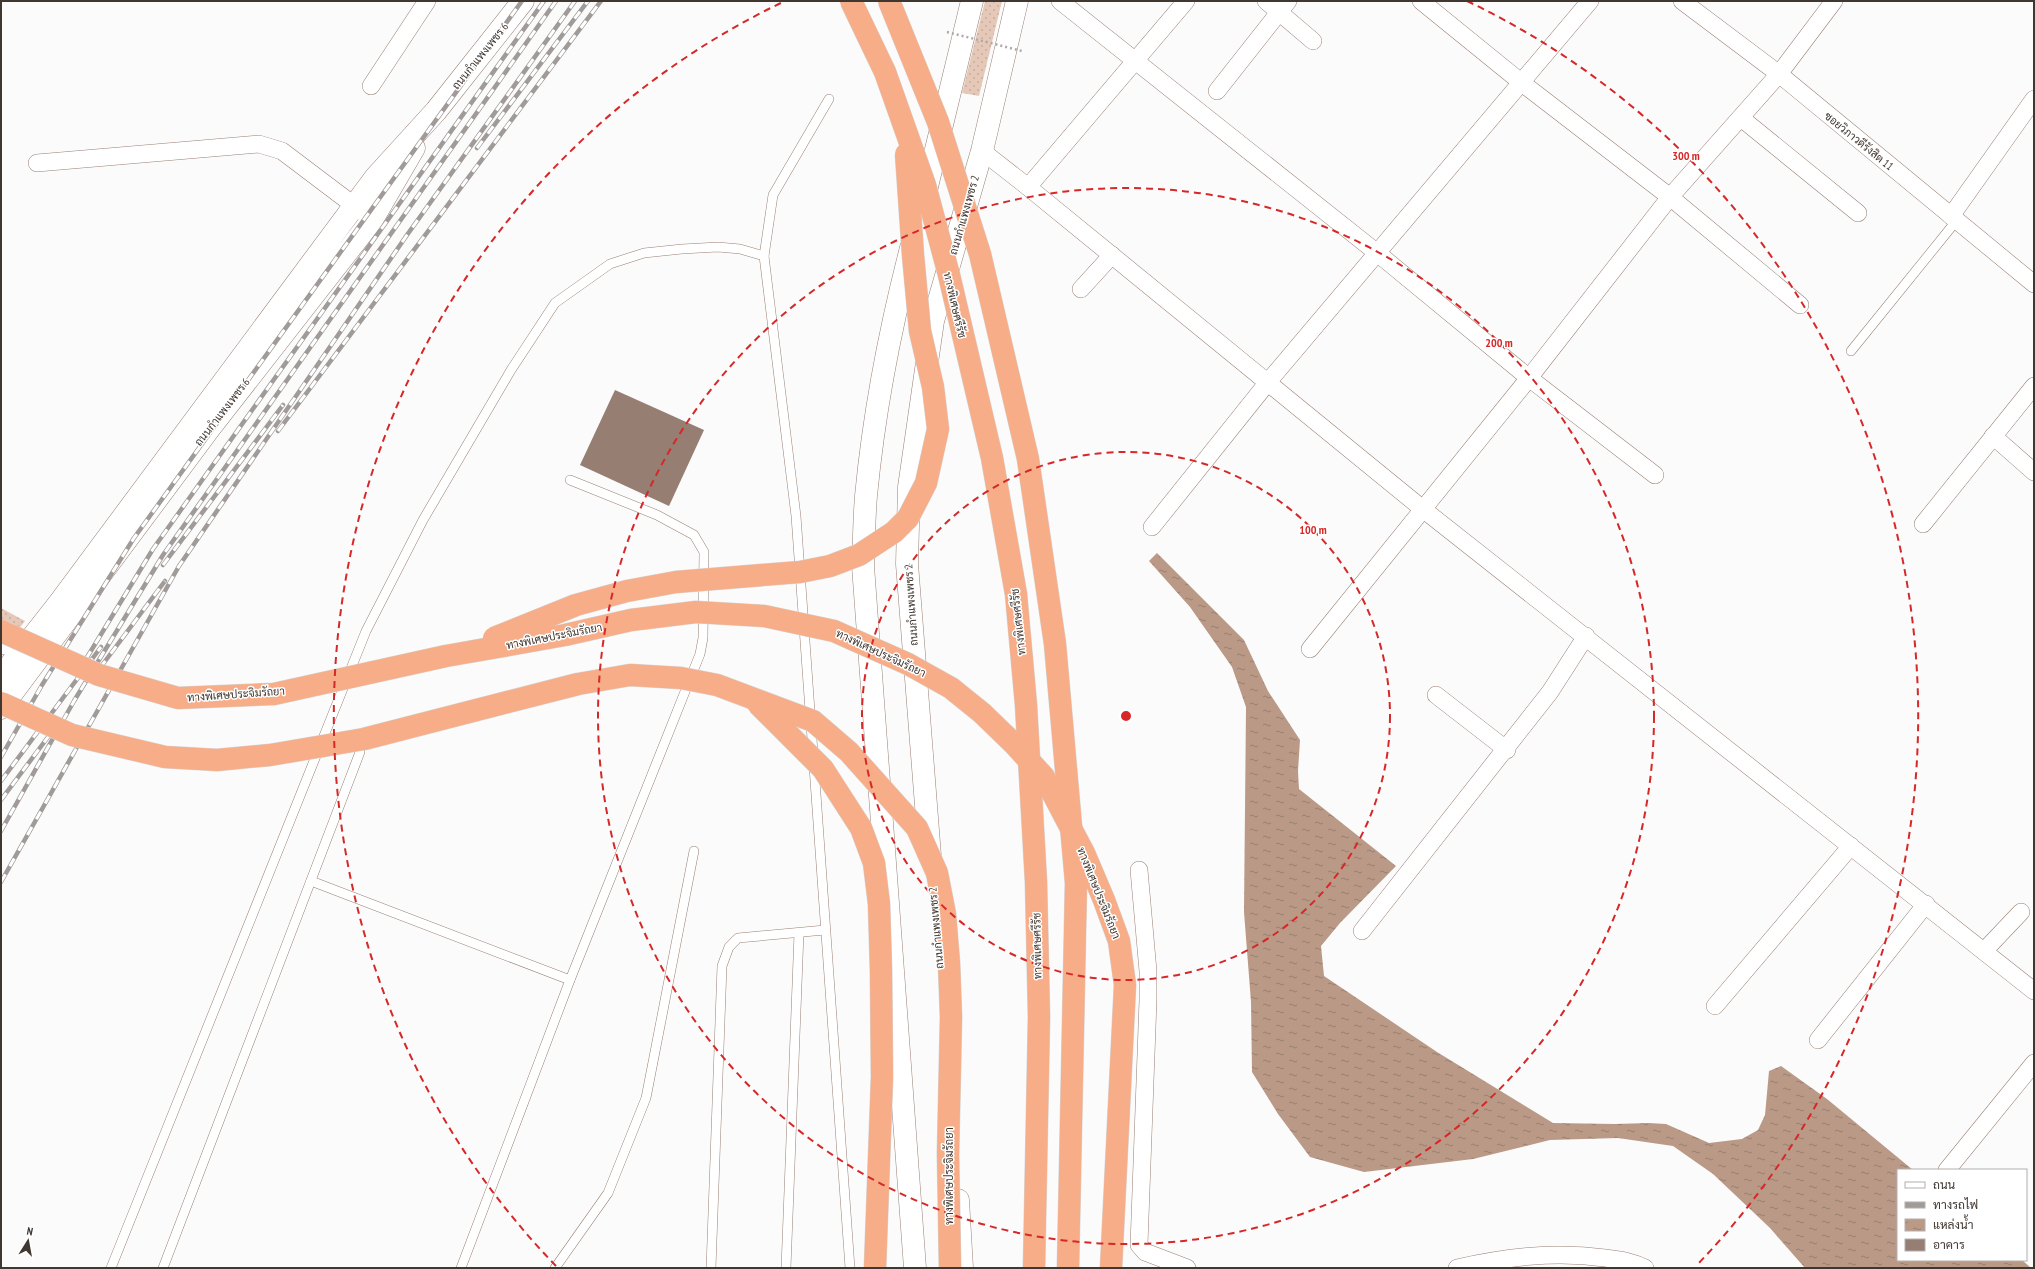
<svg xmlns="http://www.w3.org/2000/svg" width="2035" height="1269" viewBox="0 0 2035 1269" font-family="'PT Sans Narrow',Sarabun,sans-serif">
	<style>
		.grass { fill: url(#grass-dots) }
		.water { fill: url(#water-ripples) }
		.building { fill: #967e72 }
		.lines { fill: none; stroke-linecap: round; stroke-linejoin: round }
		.lane-casing { stroke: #998074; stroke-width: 10 }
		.street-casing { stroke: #998074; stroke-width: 18 }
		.secondary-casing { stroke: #998074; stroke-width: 23 }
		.lane { stroke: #fff; stroke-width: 9 }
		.street { stroke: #fff; stroke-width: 17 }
		.secondary { stroke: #fff; stroke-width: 22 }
		.rail-casing { stroke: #a09b98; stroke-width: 4.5 }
		.rail { stroke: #fff; stroke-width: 3; stroke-dasharray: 9; stroke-linecap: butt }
		.highway-bridge-casing { stroke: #d9d7d6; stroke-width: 23; stroke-linecap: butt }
		.path-bridge { stroke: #ada9a6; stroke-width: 2.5; stroke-dasharray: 2 3; stroke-linecap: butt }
		.highway-bridge { stroke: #f6ad88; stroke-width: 22 }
		.ring { fill: none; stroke: #d62828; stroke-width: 2; stroke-dasharray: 7 5 }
		.labels { text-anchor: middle; stroke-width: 3; stroke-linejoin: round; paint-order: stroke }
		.street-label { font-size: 11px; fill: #413731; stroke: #fff }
		.centre { fill: #d62828; stroke: #fff; stroke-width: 2 }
		.ring-label { font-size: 12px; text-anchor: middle; font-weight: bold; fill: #d62828; stroke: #fff; stroke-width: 3; stroke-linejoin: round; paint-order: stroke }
	</style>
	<defs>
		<pattern id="grass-dots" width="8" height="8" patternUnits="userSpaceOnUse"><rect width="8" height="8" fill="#e6c8b9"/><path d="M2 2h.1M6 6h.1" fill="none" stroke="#c6aca0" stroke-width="1.8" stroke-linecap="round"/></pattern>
		<pattern id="water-ripples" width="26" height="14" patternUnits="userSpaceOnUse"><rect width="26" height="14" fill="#ba9987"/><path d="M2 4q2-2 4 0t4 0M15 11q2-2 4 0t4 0" fill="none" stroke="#997e6f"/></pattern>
	</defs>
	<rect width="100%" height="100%" fill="#fbfbfb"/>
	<g class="grass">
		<polygon points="985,1 1002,1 979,96 962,93"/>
		<polygon points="1,608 25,621 1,652"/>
	</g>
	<polygon class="water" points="1157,553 1244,640 1268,691 1300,740 1298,771 1299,789 1396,866 1340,923 1321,946 1324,976 1437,1052 1553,1123 1615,1124 1649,1123 1666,1124 1709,1143 1742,1139 1758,1130 1765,1115 1769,1071 1781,1066 1827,1099 1913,1170 1898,1170 1898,1260 2022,1260 2031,1268 1805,1268 1770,1228 1713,1174 1673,1146 1618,1138 1550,1140 1473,1159 1364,1172 1310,1157 1278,1114 1252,1072 1251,1002 1244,912 1246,707 1232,667 1190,607 1149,561"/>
	<polygon class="building" points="615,390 704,430 669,506 580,465"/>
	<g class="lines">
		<defs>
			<g id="lane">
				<polyline points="829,99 773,195 764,256 796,516 850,1268"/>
				<polyline points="1851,351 1957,220"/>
				<polyline points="311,881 570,980"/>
				<polyline points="111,1268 366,631 423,520 511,370 555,303 610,264 644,253 682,249 718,247 740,249 764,256"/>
				<polyline points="163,1268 360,752"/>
				<polyline points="461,1268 570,980 700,654 703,638 704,552 694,535 657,515 570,480"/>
				<polyline points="555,1268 608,1193 646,1098 694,851"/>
				<polyline points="711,1268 722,966 729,947 738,938 825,930"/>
				<polyline points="786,1268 799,933"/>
			</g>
			<g id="street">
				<polyline points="1060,1 1376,252 1529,378 1655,475"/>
				<polyline points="1266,1 1313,41"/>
				<polyline points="1421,1 1522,83 1670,197 1800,305"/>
				<polyline points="1682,1 1779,74 2034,284"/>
				<polyline points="371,86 427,1"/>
				<polyline points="1217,91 1288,1"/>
				<polyline points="1741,118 1858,213"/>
				<polyline points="982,151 1028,187 1424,510 2034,991"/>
				<polyline points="37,163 259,144 282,151 364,213"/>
				<polyline points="1028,187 1186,1"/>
				<polyline points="1951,216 2034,99"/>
				<polyline points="1081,289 1112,255"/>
				<polyline points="1993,436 2034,472"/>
				<polyline points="1923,524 2034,386"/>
				<polyline points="1152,527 1268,382 1590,1"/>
				<polyline points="1,645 22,650"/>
				<polyline points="1310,649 1529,378 1670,197 1779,74 1834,1"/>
				<polyline points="1436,695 1507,750"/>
				<polyline points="1139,870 1148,971 1148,1000 1139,1245 1145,1252 1187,1268"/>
				<polyline points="1362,931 1550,692 1586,636"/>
				<polyline points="1984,951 2021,912"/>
				<polyline points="1715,1006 1851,846"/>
				<polyline points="1818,1040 1926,904"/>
				<polyline points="1947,1170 2034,1063"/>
				<path d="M1457,1268C1506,1257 1554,1251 1605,1258C1619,1260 1632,1261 1645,1268"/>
			</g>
			<g id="secondary">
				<polyline points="924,199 972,1"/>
				<path d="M911,248C890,329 874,412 866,496C864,519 864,543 863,566L915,1268"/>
				<polyline points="1,677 60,602 375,178 436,111 523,1"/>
				<polyline points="1,708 209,429 372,220 414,148"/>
				<polyline points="930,856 907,564 909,487 933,321 982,151 1017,1"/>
				<polyline points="958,1200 962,1268"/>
			</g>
		</defs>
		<use href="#lane" class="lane-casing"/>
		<use href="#street" class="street-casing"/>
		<use href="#secondary" class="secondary-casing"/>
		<use href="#lane" class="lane"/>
		<use href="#street" class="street"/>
		<use href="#secondary" class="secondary"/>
		<defs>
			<g id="rail">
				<polyline points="477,148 588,1"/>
				<polyline points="278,431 601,1"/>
				<polyline points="163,565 283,405"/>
				<polyline points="86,659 153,549 544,1"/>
				<polyline points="100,668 165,581"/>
				<polyline points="1,757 42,685 134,538 522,1"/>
				<polyline points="1,781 101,647"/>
				<polyline points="1,800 51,733"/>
				<polyline points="1,831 74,701 163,555 556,1"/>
				<polyline points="1,882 179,566 407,235 575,1"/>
			</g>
		</defs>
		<use href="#rail" class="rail-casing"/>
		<use href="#rail" class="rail"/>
		<defs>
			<g id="highway-bridge">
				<polyline points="851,1 885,72 925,185 949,275 992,458 1016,594 1026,705 1036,882 1039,1017 1034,1268"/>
				<polyline points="889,1 938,122 980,254 1028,459 1055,644 1076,883 1068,1268"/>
				<polyline points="1,631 99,675 178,698 274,694 446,656 565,635 631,620 696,612 764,616 834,631 908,664 951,688 982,713 1014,744 1044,777 1084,853 1104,900 1119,941 1125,985 1111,1268"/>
				<polyline points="494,638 576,605 627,591 676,582 800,572 830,566 859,555 894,532 908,518 926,483 938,429 933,387 920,331 913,255 906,154"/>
				<polyline points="1,703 72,735 165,757 217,760 270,755 364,739 578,684 630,675 681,678 717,685 813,721 849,752 917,828 937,873 945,914 949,963 951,1017 948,1154 950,1268"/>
				<polyline points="758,704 823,769 861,828 874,863 879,904 881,971 882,1077 875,1268"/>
			</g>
		</defs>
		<use href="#highway-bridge" class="highway-bridge-casing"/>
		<polyline class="path-bridge" points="947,32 1022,51"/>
		<use href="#highway-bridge" class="highway-bridge"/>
	</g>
	<g class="ring">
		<circle cx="1126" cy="716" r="264"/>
		<circle cx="1126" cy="716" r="528"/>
		<path d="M556 1266A792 792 0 0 1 785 1M1467 1A792 792 0 0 1 1696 1266"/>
	</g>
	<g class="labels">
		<g class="street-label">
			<text transform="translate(480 56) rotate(-51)" y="4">ถนนกำแพงเพชร 6</text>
			<text transform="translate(1859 141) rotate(39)" y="4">ซอยวิภาวดีรังสิต 11</text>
			<text transform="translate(964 215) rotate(-74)" y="4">ถนนกำแพงเพชร 2</text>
			<text transform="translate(955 305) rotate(77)" y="4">ทางพิเศษศรีรัช</text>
			<text transform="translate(222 412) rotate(-52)" y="4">ถนนกำแพงเพชร 6</text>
			<text transform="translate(911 605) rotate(-94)" y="4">ถนนกำแพงเพชร 2</text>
			<text transform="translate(1018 622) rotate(-96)" y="4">ทางพิเศษศรีรัช</text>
			<text transform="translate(554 636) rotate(-11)" y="4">ทางพิเศษประจิมรัถยา</text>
			<text transform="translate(881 653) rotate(25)" y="4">ทางพิเศษประจิมรัถยา</text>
			<text transform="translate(236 694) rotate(-4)" y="4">ทางพิเศษประจิมรัถยา</text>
			<text transform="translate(1099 893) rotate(68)" y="4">ทางพิเศษประจิมรัถยา</text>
			<text transform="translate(936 928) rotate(-95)" y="4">ถนนกำแพงเพชร 2</text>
			<text transform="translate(1037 946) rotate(-91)" y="4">ทางพิเศษศรีรัช</text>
			<text transform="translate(949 1176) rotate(-90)" y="4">ทางพิเศษประจิมรัถยา</text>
		</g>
	</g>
	<circle cx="1126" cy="716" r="6" class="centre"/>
	<g class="ring-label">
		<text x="1686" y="160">300 m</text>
		<text x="1499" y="347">200 m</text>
		<text x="1313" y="534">100 m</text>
	</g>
	<rect width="2035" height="1269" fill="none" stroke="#413731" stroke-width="4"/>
	<rect x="1897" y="1169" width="130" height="92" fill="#ffffff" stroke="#b3afad"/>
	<rect x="1905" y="1182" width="20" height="6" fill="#ffffff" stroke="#b3afad"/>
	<text x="1933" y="1189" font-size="12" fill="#413731">ถนน</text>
	<rect x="1905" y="1202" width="20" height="6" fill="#a09b98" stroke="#b3afad"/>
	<text x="1933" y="1209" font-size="12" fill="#413731">ทางรถไฟ</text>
	<rect x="1905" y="1219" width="20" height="12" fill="url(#water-ripples)" stroke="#b3afad"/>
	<text x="1933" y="1229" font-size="12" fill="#413731">แหล่งน้ำ</text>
	<rect x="1905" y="1239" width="20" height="12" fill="#967e72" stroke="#b3afad"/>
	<text x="1933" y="1249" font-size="12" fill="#413731">อาคาร</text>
	<g transform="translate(28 1241) rotate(11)" stroke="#ffffff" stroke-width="3" paint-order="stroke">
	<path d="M0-3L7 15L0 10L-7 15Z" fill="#413731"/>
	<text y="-6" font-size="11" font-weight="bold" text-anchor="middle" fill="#413731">N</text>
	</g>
</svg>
